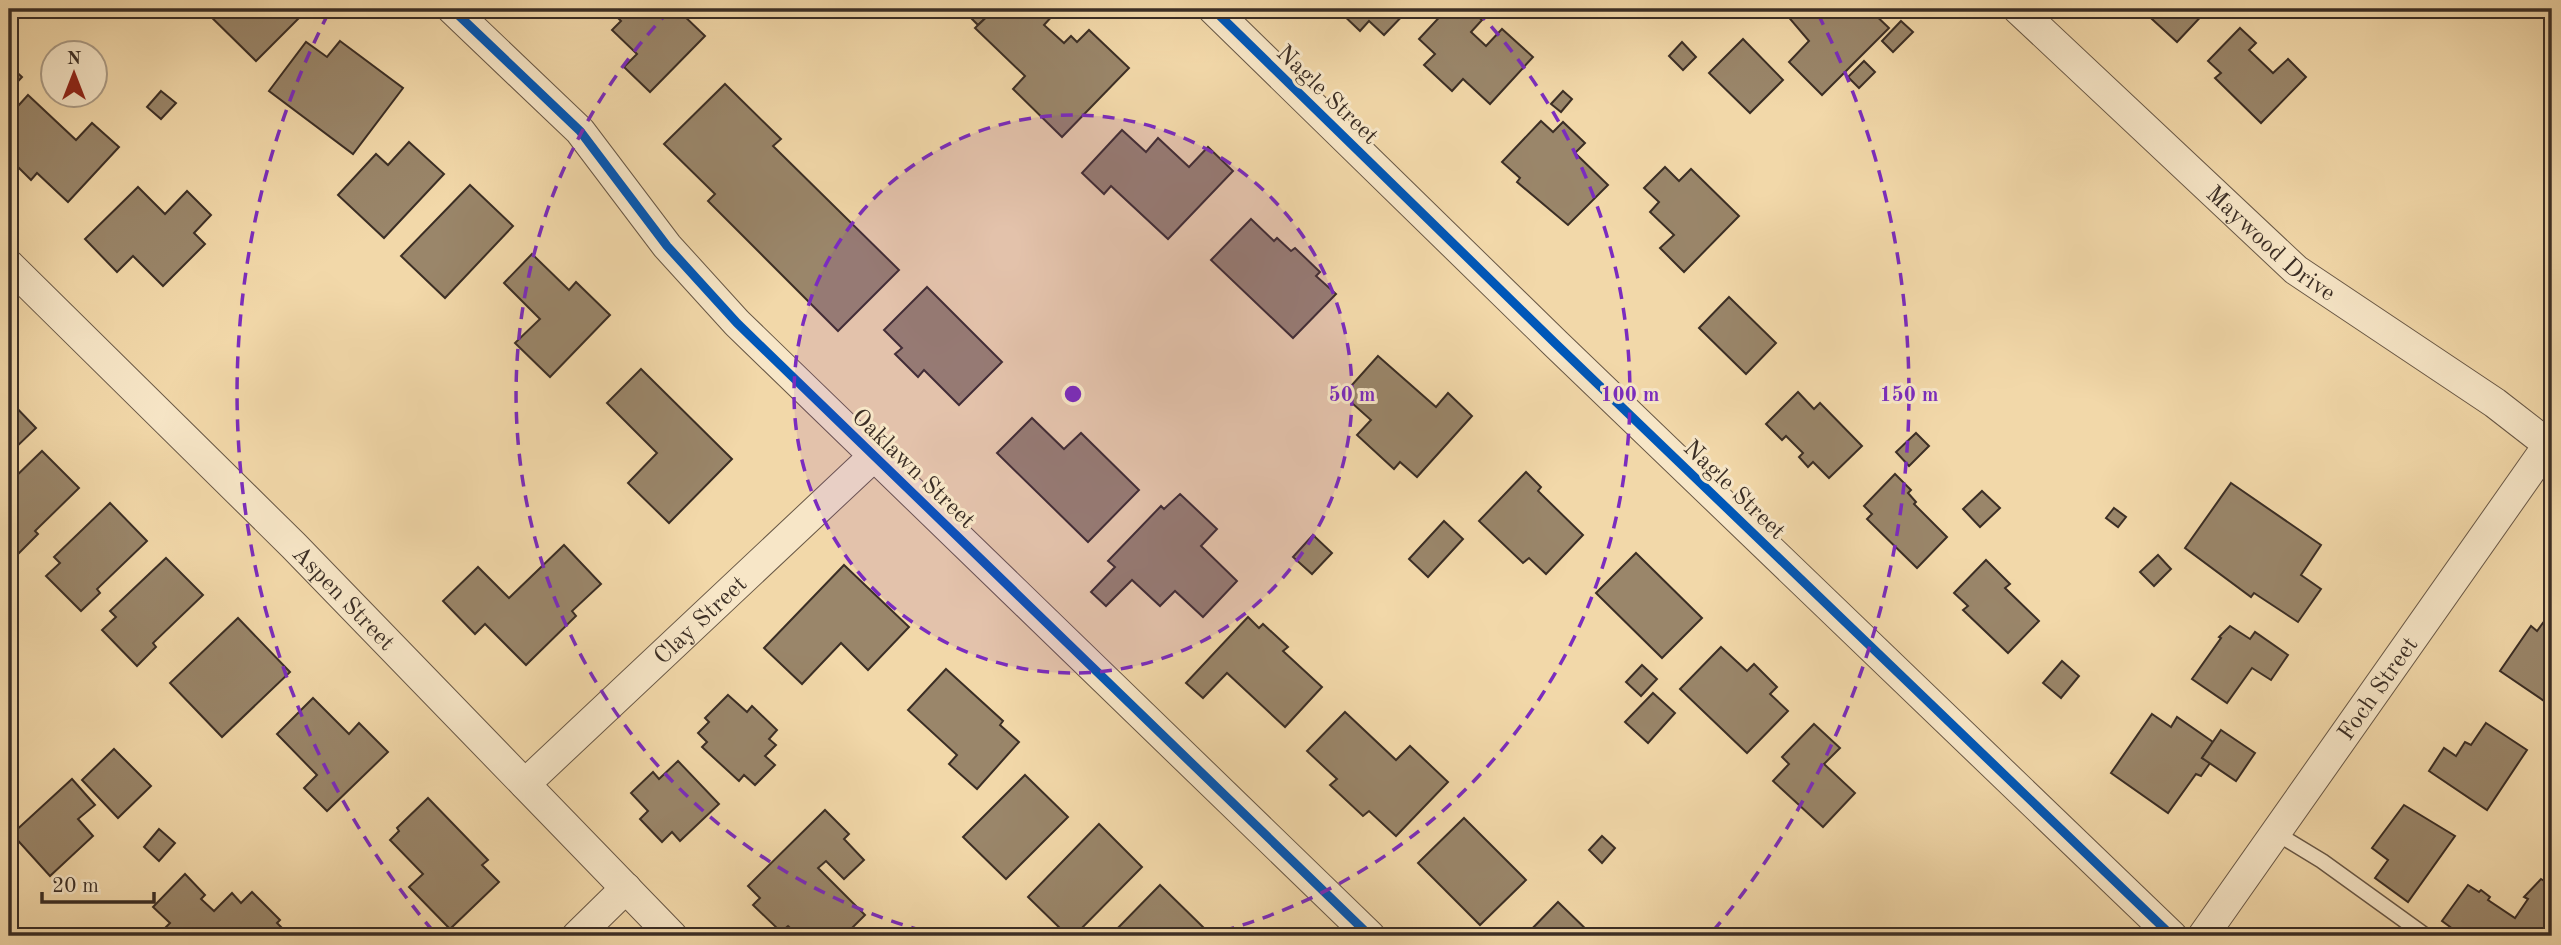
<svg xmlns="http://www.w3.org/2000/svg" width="2561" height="945" viewBox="0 0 2561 945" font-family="'Old Standard TT',serif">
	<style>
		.building { fill: #9a866a; stroke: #3b2e25; stroke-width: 2 }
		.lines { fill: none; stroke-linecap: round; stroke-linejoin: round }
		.lane-casing { stroke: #695846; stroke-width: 17 }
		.street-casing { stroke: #695846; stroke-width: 32 }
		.lane { stroke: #f7e6c7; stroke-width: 14 }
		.street { stroke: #f7e6c7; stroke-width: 30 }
		.cycleway-casing { stroke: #f7e6c7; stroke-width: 13 }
		.cycleway { stroke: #0057b8; stroke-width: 9 }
		.ring { fill: none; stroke: #7b2cbf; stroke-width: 3.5; stroke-dasharray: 12 9 }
		.labels { text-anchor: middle; stroke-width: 6; stroke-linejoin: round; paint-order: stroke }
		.street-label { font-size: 24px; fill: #3b2e25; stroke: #f7e6c7 }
		.centre { fill: #7b2cbf; stroke: #f7e6c7; stroke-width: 3.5 }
		.ring-label { font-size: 21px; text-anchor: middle; font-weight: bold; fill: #7b2cbf; stroke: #f7e6c7; stroke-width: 6; stroke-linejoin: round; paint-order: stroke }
	</style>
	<rect width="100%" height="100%" fill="#f2d8a9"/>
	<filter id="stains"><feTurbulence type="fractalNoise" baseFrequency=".00286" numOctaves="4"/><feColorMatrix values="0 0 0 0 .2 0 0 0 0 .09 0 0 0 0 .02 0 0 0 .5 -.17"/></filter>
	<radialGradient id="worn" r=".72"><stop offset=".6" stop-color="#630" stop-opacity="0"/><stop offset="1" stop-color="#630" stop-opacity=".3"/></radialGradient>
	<g class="building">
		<polygon points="203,9 308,9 256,61"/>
		<polygon points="609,9 677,9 705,36 650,92 624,67 637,54 612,30 621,21"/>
		<polygon points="962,9 995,9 978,25"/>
		<polygon points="995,9 1049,9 1054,14 1044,25 1064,43 1071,36 1077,42 1089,30 1129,68 1062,137 1013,89 1025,76 975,28"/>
		<polygon points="1337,9 1409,9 1384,35 1369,21 1360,31"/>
		<polygon points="1447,9 1469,9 1482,20 1471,32 1486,46 1502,29 1533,57 1490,104 1463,79 1452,91 1424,65 1435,54 1419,39"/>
		<polygon points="1790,9 1857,9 1860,12 1869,9 1889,28 1822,95 1789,62 1809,41 1785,13"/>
		<polygon points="2141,9 2208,9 2177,42"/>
		<polygon points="1901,21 1913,32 1893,52 1882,41"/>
		<polygon points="2240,28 2256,43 2249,50 2273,73 2288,59 2306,77 2261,123 2215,78 2221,73 2208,61"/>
		<polygon points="1743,39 1783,80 1750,113 1709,73"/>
		<polygon points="340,41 403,88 353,154 269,91 306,42 327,57"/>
		<polygon points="1682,42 1696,57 1683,70 1669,56"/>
		<polygon points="1864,61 1875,72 1859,88 1848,77"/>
		<polygon points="9,65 22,77 9,91"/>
		<polygon points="725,84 781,139 773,146 899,270 838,331 708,201 715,194 664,144"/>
		<polygon points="161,91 176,103 161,119 147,107"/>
		<polygon points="1563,91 1572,99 1561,112 1551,104"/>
		<polygon points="28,95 76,140 92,123 119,147 68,202 37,173 31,180 9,158 9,116"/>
		<polygon points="1541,121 1553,132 1563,122 1585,143 1575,153 1608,185 1568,225 1517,182 1520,178 1502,162"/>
		<polygon points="1122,130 1146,152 1158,138 1189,167 1208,147 1233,171 1168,239 1111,186 1104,194 1082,173"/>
		<polygon points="409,142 444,174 384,238 338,195 376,154 388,165"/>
		<polygon points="1665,167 1679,181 1691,169 1739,216 1684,272 1660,248 1674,235 1650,212 1659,202 1644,188"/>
		<polygon points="470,185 513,226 445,298 401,256"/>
		<polygon points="138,187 165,214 187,191 211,215 194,233 205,244 163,286 133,256 117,272 85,239"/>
		<polygon points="1251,219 1274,241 1277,238 1291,251 1295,248 1320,272 1316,276 1336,294 1293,338 1211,260"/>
		<polygon points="532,254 569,290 576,282 610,315 550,377 515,343 540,319 504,283"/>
		<polygon points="927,287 1002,362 959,405 924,370 918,377 895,354 902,348 884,330"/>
		<polygon points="1729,297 1776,343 1746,374 1699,328"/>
		<polygon points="1378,356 1436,407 1448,393 1472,416 1417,477 1400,462 1394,469 1357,435 1371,420 1343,395"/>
		<polygon points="641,369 732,459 669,523 628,483 657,453 607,403"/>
		<polygon points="1798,392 1814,409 1820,403 1862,446 1829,478 1813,462 1808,467 1799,457 1803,453 1786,436 1782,440 1766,424"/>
		<polygon points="9,400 36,428 9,454"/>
		<polygon points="1032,418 1064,449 1081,433 1139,490 1088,542 997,453"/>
		<polygon points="1916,433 1929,446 1909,466 1896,452"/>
		<polygon points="42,451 79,488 35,531 38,534 19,553 9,543 9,483"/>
		<polygon points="1526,472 1541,487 1538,491 1583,535 1546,574 1529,558 1523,563 1479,521"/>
		<polygon points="1895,474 1911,490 1908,493 1916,502 1914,504 1947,537 1917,568 1867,519 1872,514 1864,506"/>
		<polygon points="2231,483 2321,545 2301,575 2321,589 2298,622 2254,593 2251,597 2185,548"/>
		<polygon points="1982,491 2000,508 1980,527 1963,509"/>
		<polygon points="1180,494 1217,529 1201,546 1237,581 1203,617 1175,591 1160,606 1132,580 1106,606 1091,592 1115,567 1108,561 1161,506 1164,509"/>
		<polygon points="110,503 147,541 97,589 100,593 81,611 46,576 60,563 54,557"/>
		<polygon points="2114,508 2126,517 2118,527 2106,518"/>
		<polygon points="1444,521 1463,539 1428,577 1409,559"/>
		<polygon points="1313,535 1332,553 1312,574 1293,557"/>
		<polygon points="564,545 601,584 572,611 576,616 526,665 485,624 475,634 443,601 478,567 509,598"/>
		<polygon points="1636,553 1702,618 1662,658 1596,593"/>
		<polygon points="2158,555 2171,569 2154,586 2140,572"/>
		<polygon points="166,558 203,595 153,643 156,647 137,666 102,630 116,617 110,611"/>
		<polygon points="1986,560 2010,584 2005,588 2039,621 2008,653 1963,610 1968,606 1954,593"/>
		<polygon points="844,565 909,627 868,670 841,643 802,684 764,648"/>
		<polygon points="2551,612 2552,702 2550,705 2500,671 2531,626 2537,631"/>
		<polygon points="1248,617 1259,628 1263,624 1288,647 1283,651 1322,687 1285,727 1227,673 1203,698 1186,683"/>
		<polygon points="238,618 290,672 222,737 170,683"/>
		<polygon points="2230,626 2250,639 2255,632 2288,655 2271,680 2252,668 2227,703 2192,679 2221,638 2219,637"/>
		<polygon points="1721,647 1747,671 1754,664 1777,687 1770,694 1788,711 1747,753 1680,689"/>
		<polygon points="2062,661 2079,676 2061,698 2043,683"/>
		<polygon points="1642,665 1657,679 1641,696 1626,682"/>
		<polygon points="946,669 1003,721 1000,725 1019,742 977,789 949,764 957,755 908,710"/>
		<polygon points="1653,693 1675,713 1648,743 1625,722"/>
		<polygon points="728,695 747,712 752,706 777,730 769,739 776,745 765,756 775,765 755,785 744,775 739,781 702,747 707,742 698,733 709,722 705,718"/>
		<polygon points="313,698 349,734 359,723 388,752 327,811 304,788 317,775 277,734"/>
		<polygon points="1345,712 1396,760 1410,746 1448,782 1396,836 1369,811 1363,816 1330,785 1337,779 1307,751"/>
		<polygon points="2152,714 2171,727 2177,717 2213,742 2202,758 2210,763 2201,776 2196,774 2168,813 2111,773"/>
		<polygon points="2486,723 2527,750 2487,810 2429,771 2444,748 2456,756 2465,742 2471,745"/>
		<polygon points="1814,724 1840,748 1824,764 1855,793 1823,827 1773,781 1789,764 1782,757"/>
		<polygon points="2221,730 2255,753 2236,781 2202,758"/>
		<polygon points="114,749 151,786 118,818 82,780"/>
		<polygon points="678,761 719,804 680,841 672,832 662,842 640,819 648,811 631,793 653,772 659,779"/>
		<polygon points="1025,775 1068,817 1006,879 963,837"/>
		<polygon points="72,779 95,805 78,819 93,836 50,876 12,834"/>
		<polygon points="428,798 488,860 482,865 499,882 450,929 409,887 423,874 390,840 399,831 397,828"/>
		<polygon points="2404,805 2455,836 2408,902 2375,878 2388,860 2372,848"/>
		<polygon points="825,810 849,834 844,839 864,860 844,879 826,861 818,868 865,915 844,936 799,936 788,926 781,932 753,905 760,898 748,886"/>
		<polygon points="1464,818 1526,880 1480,925 1418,863"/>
		<polygon points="1099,824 1142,867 1074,936 1068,936 1028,897"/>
		<polygon points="159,829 175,843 159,861 144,847"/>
		<polygon points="1602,836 1615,848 1602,863 1589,850"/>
		<polygon points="185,874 205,895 201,899 214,911 232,893 241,903 252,892 280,920 277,923 290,936 167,936 162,931 170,923 153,907"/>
		<polygon points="2541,879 2552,886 2552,936 2510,934 2508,936 2456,936 2450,932 2453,929 2442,921 2468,885 2479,892 2481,890 2490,897 2488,900 2515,918 2528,899 2524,897"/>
		<polygon points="1160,885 1204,928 1196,936 1110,936"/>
		<polygon points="1558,902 1593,936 1525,936"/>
	</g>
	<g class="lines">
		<defs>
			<polyline id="lane" points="2276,833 2322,861 2426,936"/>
			<g id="street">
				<polyline points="452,9 580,131 667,246 737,323 1370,936"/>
				<polyline points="1213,9 1555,343 2172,936"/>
				<path id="s1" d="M2018,9L2296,270L2495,403L2549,445"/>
				<path id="s2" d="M9,265L294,546L672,936"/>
				<path id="s3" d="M525,784L874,456"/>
				<polyline points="577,936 626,888"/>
				<path id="s4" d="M2203,936L2552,440"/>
			</g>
		</defs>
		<use href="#lane" class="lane-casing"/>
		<use href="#street" class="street-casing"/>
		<use href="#lane" class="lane"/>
		<use href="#street" class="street"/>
		<defs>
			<g id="cycleway">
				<polyline points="452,9 580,131 667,246 737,323 1370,936"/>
				<polyline points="1213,9 1555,343 2172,936"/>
			</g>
		</defs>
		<use href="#cycleway" class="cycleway-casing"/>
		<use href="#cycleway" class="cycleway"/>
	</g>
	<circle cx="1073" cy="394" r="279" fill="#7b2cbf" fill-opacity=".12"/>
	<g class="ring">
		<circle cx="1073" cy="394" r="279"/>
		<path d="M943 936A557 557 0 0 1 669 11M1477 11A557 557 0 0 1 1203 936"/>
		<path d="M433 931A836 836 0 0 1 328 14M1818 14A836 836 0 0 1 1713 931"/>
	</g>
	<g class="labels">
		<g class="street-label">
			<text transform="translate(1328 94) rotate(44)" y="8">Nagle Street</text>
			<text dy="8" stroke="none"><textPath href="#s1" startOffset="345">Maywood Drive</textPath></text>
			<text transform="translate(914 468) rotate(44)" y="8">Oaklawn Street</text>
			<text transform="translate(1735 489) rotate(44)" y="8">Nagle Street</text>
			<text dy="8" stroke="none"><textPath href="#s2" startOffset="472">Aspen Street</textPath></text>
			<text dy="8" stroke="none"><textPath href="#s3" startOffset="240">Clay Street</textPath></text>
			<text dy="8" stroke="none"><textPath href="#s4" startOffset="303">Foch Street</textPath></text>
		</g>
	</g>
	<circle cx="1073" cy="394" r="10" class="centre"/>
	<g class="ring-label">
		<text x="1352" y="401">50 m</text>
		<text x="1630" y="401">100 m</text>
		<text x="1909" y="401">150 m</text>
	</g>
	<rect width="2561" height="945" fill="none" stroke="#f2d8a9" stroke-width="35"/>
	<rect x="10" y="10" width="2540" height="924" fill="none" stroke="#3b2e25" stroke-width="3.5"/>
	<rect x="18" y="18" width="2526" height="910" fill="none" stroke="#3b2e25" stroke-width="2"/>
	<g transform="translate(74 74)"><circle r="33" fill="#f7e6c7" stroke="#ac9c86" stroke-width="2"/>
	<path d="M0-5L12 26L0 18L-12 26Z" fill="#8f2418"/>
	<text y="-10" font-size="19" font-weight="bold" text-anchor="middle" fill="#3b2e25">N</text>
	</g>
	<path d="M42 892v10h112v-10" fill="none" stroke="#3b2e25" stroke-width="3.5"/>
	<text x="52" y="892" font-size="21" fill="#3b2e25" stroke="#f7e6c7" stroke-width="5" paint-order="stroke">20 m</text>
	<rect width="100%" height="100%" filter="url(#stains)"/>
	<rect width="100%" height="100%" fill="url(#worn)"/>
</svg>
